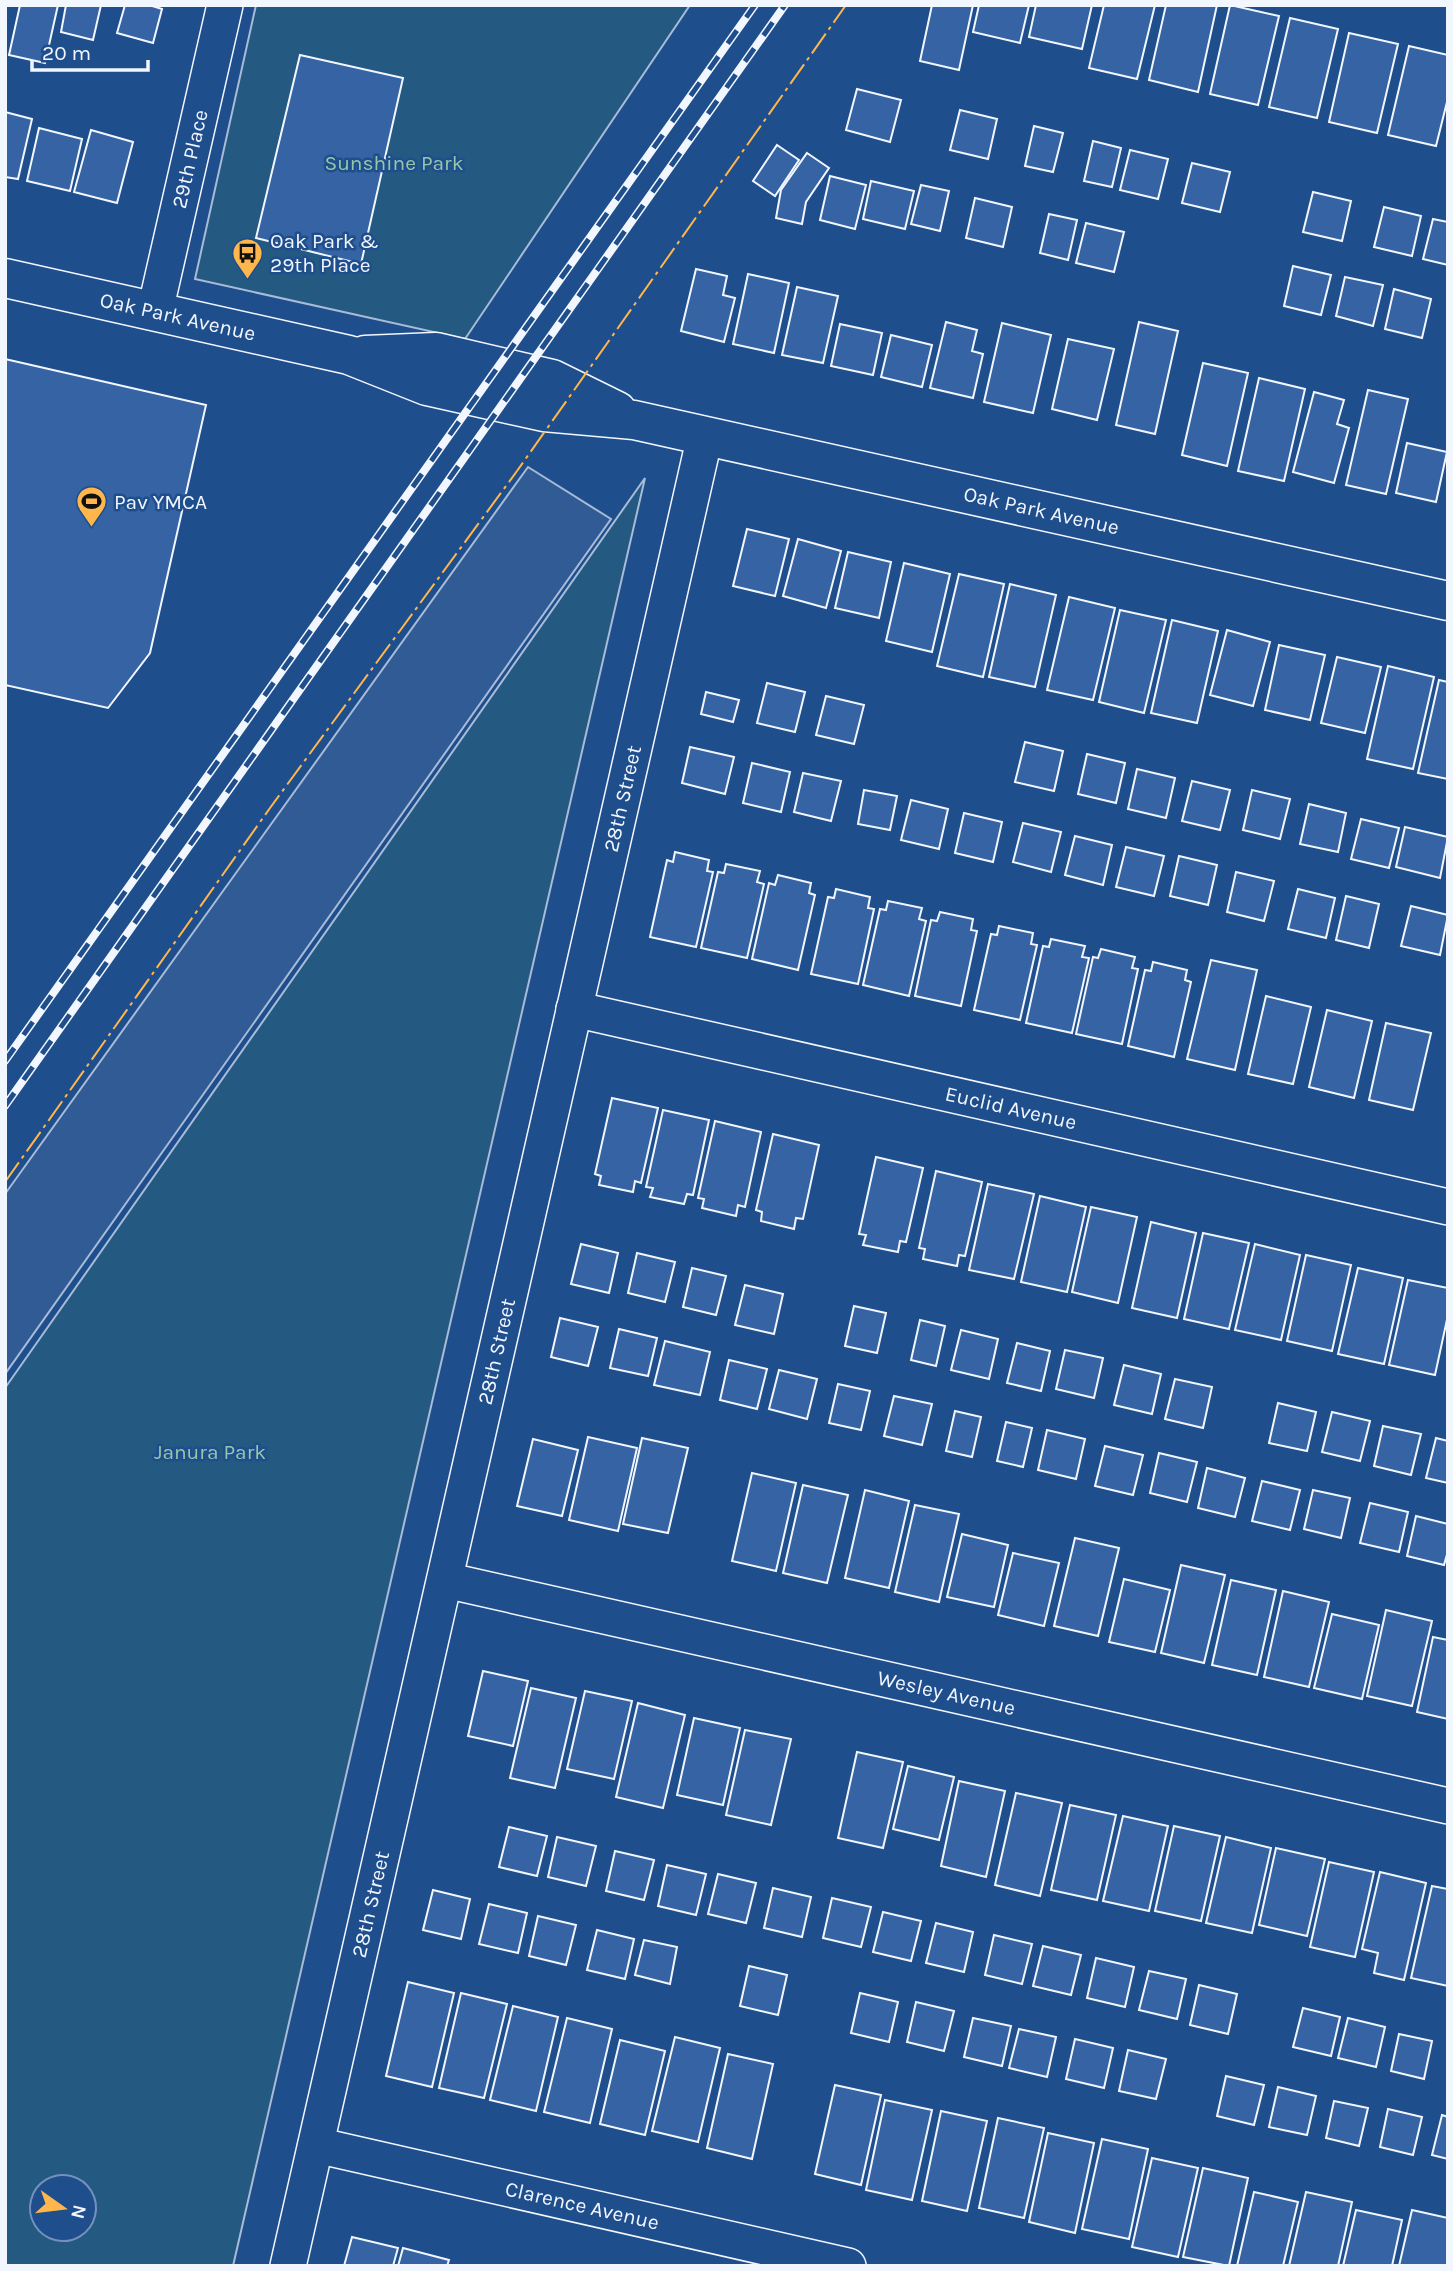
<svg xmlns="http://www.w3.org/2000/svg" width="1453" height="2271" viewBox="0 0 1453 2271" font-family="Karla,sans-serif">
	<style>
		.green { fill: #245a82; stroke: #a8bbd7; stroke-width: 2; fill-rule: evenodd }
		.parking { fill: #305b95; stroke: #a8bbd7; stroke-width: 2 }
		.building { fill: #3563a3; stroke: #f2f6ff; stroke-width: 2 }
		.lines { fill: none; stroke-linecap: round; stroke-linejoin: round }
		.street-casing { stroke: #f2f6ff; stroke-width: 38 }
		.secondary-casing { stroke: #f2f6ff; stroke-width: 41 }
		.street { stroke: #1f4e8c; stroke-width: 35 }
		.secondary { stroke: #1f4e8c; stroke-width: 38 }
		.rail-casing { stroke: #f2f6ff; stroke-width: 8 }
		.rail { stroke: #1f4e8c; stroke-width: 5; stroke-dasharray: 16; stroke-linecap: butt }
		.power { stroke: #ffb74d; stroke-width: 2; stroke-dasharray: 24 5 3.5 5; stroke-linecap: butt }
		.labels { text-anchor: middle; stroke-width: 5; stroke-linejoin: round; paint-order: stroke }
		.street-label { font-size: 21px; fill: #f2f6ff; stroke: #1f4e8c }
		.park-label { font-size: 21px; fill: #97c8a6; stroke: #1f4e8c }
		.poi-label { font-size: 21px; fill: #f2f6ff; stroke: #1f4e8c; text-anchor: start }
	</style>
	<rect width="100%" height="100%" fill="#1f4e8c"/>
	<g class="green">
		<polygon points="256,5 690,5 465,339 195,279"/>
		<path d="M645,478L233,2266H5V1388ZM42,2187H84V2229H42Z"/>
	</g>
	<polygon class="parking" points="528,467 611,519 5,1374 5,1194"/>
	<g class="building">
		<polygon points="20,5 58,5 45,63 9,55"/>
		<polygon points="66,5 101,5 93,40 61,32"/>
		<polygon points="125,5 149,5 162,9 153,43 117,33"/>
		<polygon points="932,5 973,5 959,70 920,61"/>
		<polygon points="979,5 1029,5 1020,43 973,32"/>
		<polygon points="1036,5 1092,5 1082,49 1029,37"/>
		<polygon points="1104,5 1155,5 1137,79 1089,68"/>
		<polygon points="1166,5 1217,5 1198,92 1149,80"/>
		<polygon points="1230,5 1279,16 1258,105 1210,94"/>
		<polygon points="1290,18 1338,29 1317,118 1269,107"/>
		<polygon points="1349,33 1398,44 1377,133 1329,122"/>
		<polygon points="1409,46 1448,55 1448,98 1436,146 1388,135"/>
		<polygon points="300,55 403,78 361,264 256,238"/>
		<polygon points="857,89 901,100 890,142 846,130"/>
		<polygon points="960,110 997,119 988,159 950,150"/>
		<polygon points="5,112 32,119 18,179 5,177"/>
		<polygon points="1034,126 1063,133 1053,172 1025,166"/>
		<polygon points="39,128 82,139 70,191 27,181"/>
		<polygon points="91,130 133,142 117,203 74,192"/>
		<polygon points="1093,141 1121,148 1112,187 1084,181"/>
		<polygon points="777,145 799,160 775,196 753,181"/>
		<polygon points="1130,150 1168,159 1158,199 1120,190"/>
		<polygon points="807,153 829,168 806,202 802,224 776,218 781,190"/>
		<polygon points="1192,163 1230,172 1220,212 1182,203"/>
		<polygon points="830,176 866,185 855,229 820,220"/>
		<polygon points="871,181 914,191 905,229 863,219"/>
		<polygon points="921,185 949,191 940,231 911,224"/>
		<polygon points="1313,192 1351,201 1342,241 1303,232"/>
		<polygon points="975,198 1012,207 1003,247 966,238"/>
		<polygon points="1384,207 1421,216 1412,256 1374,247"/>
		<polygon points="1049,214 1077,220 1068,260 1040,253"/>
		<polygon points="1433,219 1448,222 1448,265 1423,259"/>
		<polygon points="1086,223 1124,232 1114,272 1076,263"/>
		<polygon points="1293,266 1331,275 1321,315 1284,306"/>
		<polygon points="696,269 727,276 723,295 735,298 724,342 681,331"/>
		<polygon points="748,274 789,283 774,353 733,344"/>
		<polygon points="1345,277 1383,285 1373,326 1336,316"/>
		<polygon points="797,287 838,296 823,363 782,355"/>
		<polygon points="1394,289 1431,299 1422,338 1385,329"/>
		<polygon points="946,322 977,330 972,351 983,354 973,398 930,388"/>
		<polygon points="1139,322 1178,331 1155,434 1116,425"/>
		<polygon points="1002,323 1051,335 1033,413 984,402"/>
		<polygon points="840,324 882,333 873,375 831,366"/>
		<polygon points="891,335 932,345 922,387 881,377"/>
		<polygon points="1068,339 1114,349 1097,420 1052,409"/>
		<polygon points="5,359 206,405 150,653 108,708 5,685"/>
		<polygon points="1203,363 1248,373 1227,466 1182,455"/>
		<polygon points="1259,378 1305,389 1284,481 1238,471"/>
		<polygon points="1368,390 1408,399 1386,494 1346,485"/>
		<polygon points="1314,392 1344,400 1337,424 1349,428 1334,483 1293,472"/>
		<polygon points="1407,443 1447,452 1436,502 1396,493"/>
		<polygon points="747,529 789,539 775,596 733,586"/>
		<polygon points="798,539 841,551 826,608 783,596"/>
		<polygon points="848,552 891,562 879,618 835,608"/>
		<polygon points="904,563 950,574 932,652 886,641"/>
		<polygon points="959,574 1004,584 983,677 937,666"/>
		<polygon points="1010,584 1056,595 1035,687 989,677"/>
		<polygon points="1069,597 1115,608 1093,700 1047,690"/>
		<polygon points="1120,610 1166,620 1144,713 1099,702"/>
		<polygon points="1172,620 1218,631 1197,723 1151,713"/>
		<polygon points="1227,630 1270,642 1253,706 1210,695"/>
		<polygon points="1279,645 1325,655 1310,720 1265,710"/>
		<polygon points="1337,657 1381,667 1365,733 1321,723"/>
		<polygon points="1388,666 1434,677 1413,769 1367,759"/>
		<polygon points="1439,680 1448,682 1448,779 1418,773"/>
		<polygon points="767,683 805,692 795,732 757,723"/>
		<polygon points="706,692 739,700 733,722 701,714"/>
		<polygon points="826,696 864,705 854,744 816,735"/>
		<polygon points="1025,742 1063,751 1054,791 1015,782"/>
		<polygon points="690,747 734,757 725,794 682,783"/>
		<polygon points="1087,754 1125,763 1116,803 1078,794"/>
		<polygon points="752,763 790,772 781,812 743,803"/>
		<polygon points="1137,769 1175,778 1166,818 1128,809"/>
		<polygon points="803,773 841,781 831,821 794,812"/>
		<polygon points="1192,781 1230,790 1220,830 1182,821"/>
		<polygon points="864,790 897,796 890,830 858,824"/>
		<polygon points="1252,790 1290,799 1280,839 1243,830"/>
		<polygon points="911,800 948,809 939,849 901,840"/>
		<polygon points="1309,804 1346,813 1338,852 1300,844"/>
		<polygon points="964,813 1002,822 993,862 955,853"/>
		<polygon points="1361,819 1399,828 1389,868 1351,859"/>
		<polygon points="1023,823 1061,832 1051,872 1013,862"/>
		<polygon points="1405,827 1448,837 1440,878 1396,867"/>
		<polygon points="1075,836 1112,845 1103,885 1065,875"/>
		<polygon points="1126,847 1164,856 1154,896 1116,887"/>
		<polygon points="675,852 709,860 707,871 713,872 696,947 650,937 667,860 673,862"/>
		<polygon points="1179,856 1217,865 1208,905 1170,896"/>
		<polygon points="726,864 760,871 757,882 764,884 747,958 701,948 718,872 724,873"/>
		<polygon points="1236,872 1274,881 1264,921 1227,912"/>
		<polygon points="778,875 811,883 809,893 815,895 798,970 752,959 769,883 775,885"/>
		<polygon points="836,889 870,897 868,908 874,909 858,984 811,974 828,897 834,898"/>
		<polygon points="1298,889 1335,898 1326,938 1288,929"/>
		<polygon points="1346,896 1379,904 1369,948 1336,940"/>
		<polygon points="888,901 922,908 919,919 926,921 909,996 863,985 880,909 886,910"/>
		<polygon points="1411,906 1448,915 1440,955 1401,946"/>
		<polygon points="940,912 973,919 971,930 977,931 961,1006 915,996 931,920 937,921"/>
		<polygon points="999,926 1033,933 1031,944 1037,945 1020,1020 974,1010 991,934 997,935"/>
		<polygon points="1051,939 1085,946 1082,957 1089,958 1072,1033 1026,1023 1043,946 1049,947"/>
		<polygon points="1101,949 1135,957 1132,968 1138,969 1122,1044 1076,1034 1093,957 1098,958"/>
		<polygon points="1211,960 1257,970 1235,1070 1187,1059"/>
		<polygon points="1153,962 1187,970 1185,980 1191,982 1174,1057 1128,1046 1145,970 1151,971"/>
		<polygon points="1266,996 1311,1007 1293,1084 1248,1074"/>
		<polygon points="1327,1010 1372,1021 1354,1098 1309,1087"/>
		<polygon points="1386,1023 1431,1033 1413,1110 1369,1100"/>
		<polygon points="612,1098 658,1108 641,1183 635,1181 633,1192 599,1185 601,1176 595,1174"/>
		<polygon points="663,1110 709,1120 693,1195 687,1194 684,1204 650,1197 653,1188 646,1187"/>
		<polygon points="715,1121 761,1132 745,1207 738,1205 736,1216 702,1208 704,1199 698,1198"/>
		<polygon points="773,1134 819,1145 803,1219 796,1218 794,1229 761,1221 762,1212 756,1210"/>
		<polygon points="876,1157 923,1168 906,1242 900,1241 898,1252 863,1245 866,1235 859,1234"/>
		<polygon points="936,1171 982,1182 965,1256 959,1255 957,1266 923,1259 925,1249 919,1248"/>
		<polygon points="988,1184 1034,1194 1014,1279 969,1270"/>
		<polygon points="1040,1196 1086,1207 1067,1292 1021,1282"/>
		<polygon points="1091,1207 1137,1217 1118,1303 1072,1292"/>
		<polygon points="1151,1222 1196,1233 1177,1318 1132,1308"/>
		<polygon points="1203,1233 1249,1243 1229,1329 1184,1319"/>
		<polygon points="581,1244 618,1253 609,1293 571,1284"/>
		<polygon points="1255,1244 1300,1255 1281,1340 1235,1330"/>
		<polygon points="637,1253 675,1262 665,1302 628,1293"/>
		<polygon points="1306,1255 1351,1265 1332,1351 1287,1341"/>
		<polygon points="692,1268 726,1276 716,1315 683,1307"/>
		<polygon points="1358,1268 1403,1278 1384,1364 1338,1354"/>
		<polygon points="1408,1280 1448,1288 1448,1315 1435,1375 1389,1365"/>
		<polygon points="745,1285 783,1294 774,1334 735,1325"/>
		<polygon points="854,1306 886,1313 877,1353 845,1346"/>
		<polygon points="560,1318 598,1327 588,1366 551,1357"/>
		<polygon points="920,1320 945,1326 936,1366 911,1360"/>
		<polygon points="619,1329 657,1338 648,1376 610,1368"/>
		<polygon points="961,1330 998,1339 989,1379 951,1370"/>
		<polygon points="665,1341 710,1352 700,1395 654,1385"/>
		<polygon points="1017,1343 1050,1351 1041,1391 1007,1383"/>
		<polygon points="1065,1350 1103,1358 1094,1398 1056,1389"/>
		<polygon points="729,1360 767,1369 757,1409 720,1400"/>
		<polygon points="1124,1365 1161,1374 1152,1414 1114,1405"/>
		<polygon points="779,1370 817,1379 807,1419 769,1409"/>
		<polygon points="1175,1379 1212,1387 1203,1428 1165,1419"/>
		<polygon points="838,1384 870,1391 861,1430 829,1423"/>
		<polygon points="894,1396 932,1404 922,1445 884,1436"/>
		<polygon points="1278,1403 1316,1412 1307,1451 1269,1443"/>
		<polygon points="955,1411 981,1417 972,1457 946,1451"/>
		<polygon points="1332,1412 1370,1421 1360,1461 1322,1452"/>
		<polygon points="1006,1422 1032,1428 1023,1467 997,1461"/>
		<polygon points="1383,1426 1421,1434 1411,1475 1374,1466"/>
		<polygon points="1047,1430 1085,1439 1076,1479 1038,1470"/>
		<polygon points="588,1437 637,1448 618,1531 569,1520"/>
		<polygon points="642,1438 688,1448 668,1533 623,1524"/>
		<polygon points="1436,1438 1448,1441 1448,1483 1426,1478"/>
		<polygon points="533,1439 578,1450 562,1516 517,1506"/>
		<polygon points="1105,1446 1143,1455 1133,1495 1095,1486"/>
		<polygon points="1159,1453 1197,1462 1187,1502 1150,1493"/>
		<polygon points="1207,1468 1245,1478 1235,1517 1198,1508"/>
		<polygon points="752,1473 796,1483 776,1571 732,1561"/>
		<polygon points="1262,1481 1300,1490 1290,1530 1252,1521"/>
		<polygon points="803,1485 848,1495 827,1583 783,1573"/>
		<polygon points="865,1490 909,1501 889,1588 845,1578"/>
		<polygon points="1313,1490 1350,1498 1341,1538 1304,1529"/>
		<polygon points="1370,1503 1408,1512 1399,1552 1360,1543"/>
		<polygon points="915,1505 959,1514 939,1602 895,1592"/>
		<polygon points="1416,1516 1448,1524 1448,1551 1444,1565 1407,1556"/>
		<polygon points="962,1534 1008,1545 994,1607 947,1597"/>
		<polygon points="1075,1538 1119,1548 1098,1636 1054,1626"/>
		<polygon points="1013,1553 1059,1563 1044,1626 998,1615"/>
		<polygon points="1181,1565 1225,1575 1204,1663 1161,1653"/>
		<polygon points="1124,1579 1170,1590 1155,1652 1109,1642"/>
		<polygon points="1231,1580 1276,1590 1257,1675 1212,1665"/>
		<polygon points="1283,1591 1329,1602 1309,1687 1264,1677"/>
		<polygon points="1386,1610 1432,1621 1412,1706 1367,1696"/>
		<polygon points="1332,1614 1379,1625 1362,1699 1314,1688"/>
		<polygon points="1433,1637 1448,1640 1448,1719 1417,1712"/>
		<polygon points="483,1671 528,1681 513,1746 468,1736"/>
		<polygon points="531,1688 576,1698 555,1788 510,1778"/>
		<polygon points="585,1691 632,1701 614,1779 567,1769"/>
		<polygon points="638,1703 685,1715 663,1808 616,1797"/>
		<polygon points="694,1718 740,1728 723,1805 677,1795"/>
		<polygon points="745,1730 791,1739 771,1825 726,1815"/>
		<polygon points="857,1752 903,1762 883,1848 838,1838"/>
		<polygon points="908,1766 954,1777 939,1840 893,1829"/>
		<polygon points="959,1781 1005,1791 986,1877 941,1866"/>
		<polygon points="1016,1793 1062,1803 1040,1896 995,1885"/>
		<polygon points="1070,1805 1116,1815 1097,1900 1051,1890"/>
		<polygon points="1123,1816 1168,1826 1149,1911 1103,1901"/>
		<polygon points="1174,1826 1220,1836 1201,1921 1155,1911"/>
		<polygon points="509,1827 547,1836 537,1876 499,1867"/>
		<polygon points="557,1837 596,1846 586,1886 548,1877"/>
		<polygon points="1226,1837 1271,1848 1252,1933 1206,1923"/>
		<polygon points="1276,1848 1325,1859 1307,1936 1259,1925"/>
		<polygon points="615,1851 654,1860 644,1900 606,1891"/>
		<polygon points="1329,1862 1374,1872 1355,1957 1310,1947"/>
		<polygon points="667,1865 706,1874 696,1915 658,1906"/>
		<polygon points="1380,1872 1426,1883 1404,1980 1374,1973 1378,1953 1362,1949"/>
		<polygon points="718,1874 756,1883 746,1923 708,1914"/>
		<polygon points="1432,1886 1448,1889 1448,1986 1411,1978"/>
		<polygon points="773,1888 811,1897 802,1937 764,1928"/>
		<polygon points="433,1890 470,1899 461,1939 423,1930"/>
		<polygon points="832,1898 871,1907 861,1947 823,1938"/>
		<polygon points="489,1904 527,1913 518,1953 479,1944"/>
		<polygon points="883,1912 921,1921 911,1961 873,1952"/>
		<polygon points="538,1916 576,1925 566,1965 529,1956"/>
		<polygon points="936,1923 973,1932 964,1972 926,1963"/>
		<polygon points="597,1930 634,1939 625,1979 587,1970"/>
		<polygon points="994,1935 1032,1944 1022,1984 985,1975"/>
		<polygon points="644,1940 677,1947 670,1984 635,1975"/>
		<polygon points="1043,1946 1081,1955 1071,1995 1033,1986"/>
		<polygon points="1096,1958 1134,1967 1125,2007 1087,1998"/>
		<polygon points="749,1966 787,1975 778,2015 740,2006"/>
		<polygon points="1149,1971 1186,1979 1177,2019 1139,2010"/>
		<polygon points="408,1982 454,1993 432,2087 386,2076"/>
		<polygon points="1199,1985 1237,1994 1228,2034 1190,2025"/>
		<polygon points="461,1993 507,2004 484,2098 439,2088"/>
		<polygon points="860,1993 898,2002 889,2042 851,2033"/>
		<polygon points="916,2002 954,2011 944,2051 907,2042"/>
		<polygon points="513,2006 558,2017 536,2111 490,2100"/>
		<polygon points="1303,2008 1340,2017 1331,2056 1293,2047"/>
		<polygon points="567,2018 612,2029 590,2123 544,2112"/>
		<polygon points="973,2018 1011,2026 1002,2066 964,2057"/>
		<polygon points="1348,2018 1385,2027 1376,2067 1338,2058"/>
		<polygon points="1019,2029 1056,2037 1047,2077 1009,2068"/>
		<polygon points="1399,2034 1432,2041 1424,2079 1391,2071"/>
		<polygon points="675,2037 720,2048 698,2142 652,2131"/>
		<polygon points="1075,2039 1113,2048 1104,2088 1066,2079"/>
		<polygon points="620,2040 665,2051 645,2135 600,2124"/>
		<polygon points="1128,2050 1166,2059 1156,2099 1119,2091"/>
		<polygon points="728,2054 773,2064 752,2159 707,2148"/>
		<polygon points="1226,2076 1264,2085 1254,2125 1217,2116"/>
		<polygon points="835,2085 881,2095 861,2185 815,2174"/>
		<polygon points="1278,2087 1316,2096 1307,2135 1269,2127"/>
		<polygon points="885,2100 932,2110 912,2200 866,2190"/>
		<polygon points="1334,2101 1368,2108 1359,2146 1326,2138"/>
		<polygon points="1388,2109 1422,2117 1413,2155 1380,2147"/>
		<polygon points="941,2111 987,2121 967,2211 922,2201"/>
		<polygon points="1442,2115 1448,2117 1448,2159 1432,2155"/>
		<polygon points="998,2118 1044,2128 1024,2218 979,2208"/>
		<polygon points="1048,2133 1094,2143 1075,2233 1029,2222"/>
		<polygon points="1102,2139 1148,2149 1129,2239 1082,2229"/>
		<polygon points="1152,2158 1198,2168 1178,2257 1132,2247"/>
		<polygon points="1203,2168 1248,2178 1229,2266 1183,2257"/>
		<polygon points="1254,2192 1298,2202 1283,2266 1237,2266"/>
		<polygon points="1306,2192 1352,2202 1338,2266 1289,2266"/>
		<polygon points="1356,2210 1402,2220 1392,2266 1343,2266"/>
		<polygon points="1412,2210 1448,2218 1448,2266 1399,2266"/>
		<polygon points="352,2237 398,2248 393,2266 344,2266"/>
		<polygon points="403,2248 449,2260 447,2266 398,2266"/>
	</g>
	<g class="lines">
		<defs>
			<g id="street">
				<path id="s1" d="M155,311L225,5"/>
				<path id="s2" d="M574,1009L1448,1207"/>
				<path id="s3" d="M445,1580L1448,1806"/>
				<path id="s4" d="M316,2145L848,2266"/>
				<path id="s5" d="M288,2266L705,436"/>
			</g>
			<g id="secondary">
				<path id="s6" d="M5,278L349,355L427,386L544,412L634,420L1448,601"/>
				<polyline points="365,355 436,352 552,379 617,411"/>
			</g>
		</defs>
		<use href="#street" class="street-casing"/>
		<use href="#secondary" class="secondary-casing"/>
		<use href="#street" class="street"/>
		<use href="#secondary" class="secondary"/>
		<defs>
			<g id="rail">
				<polyline points="5,1061 755,5"/>
				<polyline points="5,1106 785,5"/>
			</g>
		</defs>
		<use href="#rail" class="rail-casing"/>
		<use href="#rail" class="rail"/>
		<polyline class="power" points="5,1182 270,808 517,471 846,5"/>
	</g>
	<defs>
		<symbol id="bus-pin" viewBox="-11 -11 22 30"><path d="M0 17L-7.5 6A9.5 9.5 0 1 1 7.5 6Z" fill="#ffb74d" stroke="#1f4e8c"/><path d="M-5-6H5V4H4V6H2V4H-2V6H-4V4H-5ZM-3.5-4V0h7V-4ZM-3.5 1.2v1.5H-2V1.2ZM2 1.2v1.5H3.5V1.2Z" fill="#111"/></symbol>
		<symbol id="stadium-pin" viewBox="-11 -11 22 30"><path d="M0 17L-7.5 6A9.5 9.5 0 1 1 7.5 6Z" fill="#ffb74d" stroke="#1f4e8c"/><path d="M0-5a6.5 5 0 1 0 0 10a6.5 5 0 1 0 0-10ZM-3.5-1.8h7v3.6h-7Z" fill="#111"/></symbol>
	</defs>
	<g fill-rule="evenodd">
		<use href="#bus-pin" x="230" y="236" width="35" height="47"/>
		<use href="#stadium-pin" x="74" y="484" width="35" height="47"/>
	</g>
	<g class="labels">
		<g class="street-label">
			<text dy="7" stroke="none"><textPath href="#s1" startOffset="156">29th Place</textPath></text>
			<text dy="7" stroke="none"><textPath href="#s6" startOffset="177">Oak Park Avenue</textPath></text>
			<text dy="7" stroke="none"><textPath href="#s6" startOffset="1064">Oak Park Avenue</textPath></text>
			<text dy="7" stroke="none"><textPath href="#s5" startOffset="1505">28th Street</textPath></text>
			<text dy="7" stroke="none"><textPath href="#s2" startOffset="448">Euclid Avenue</textPath></text>
			<text dy="7" stroke="none"><textPath href="#s5" startOffset="938">28th Street</textPath></text>
			<text dy="7" stroke="none"><textPath href="#s3" startOffset="514">Wesley Avenue</textPath></text>
			<text dy="7" stroke="none"><textPath href="#s5" startOffset="371">28th Street</textPath></text>
			<text dy="7" stroke="none"><textPath href="#s4" startOffset="273">Clarence Avenue</textPath></text>
		</g>
		<g class="park-label">
			<text x="394" y="170">Sunshine Park</text>
			<text x="210" y="1459">Janura Park</text>
		</g>
		<g class="poi-label">
			<text x="270" y="248">Oak Park &amp;<tspan x="270" dy="24">29th Place</tspan></text>
			<text x="114" y="509">Pav YMCA</text>
		</g>
	</g>
	<rect width="1453" height="2271" fill="none" stroke="#f2f6ff" stroke-width="14"/>
	<g transform="translate(63 2208) rotate(104)"><circle r="33" fill="#1f4e8c" stroke="#7391ba" stroke-width="2"/>
	<path d="M0-5L12 26L0 18L-12 26Z" fill="#ffb74d"/>
	<text y="-10" font-size="19" font-weight="bold" text-anchor="middle" fill="#f2f6ff">N</text>
	</g>
	<path d="M32 60v10h116v-10" fill="none" stroke="#f2f6ff" stroke-width="3.5"/>
	<text x="42" y="60" font-size="21" fill="#f2f6ff" stroke="#1f4e8c" stroke-width="5" paint-order="stroke">20 m</text>
</svg>
